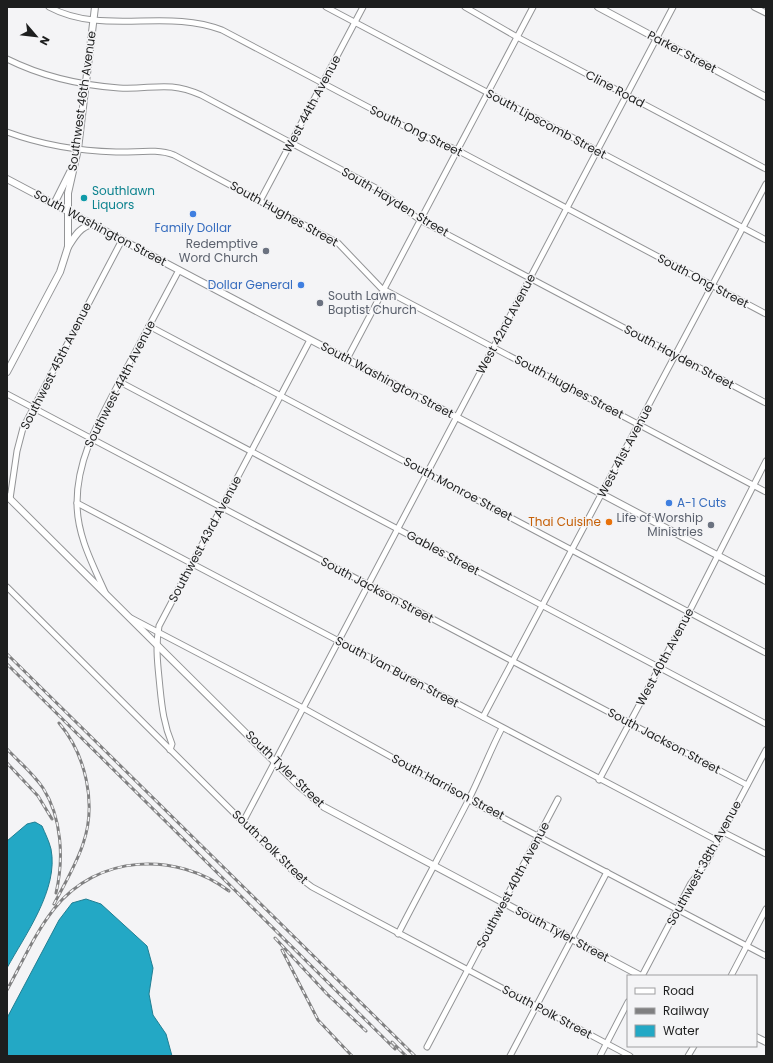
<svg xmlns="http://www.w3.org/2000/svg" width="773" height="1063" viewBox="0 0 773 1063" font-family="Poppins,sans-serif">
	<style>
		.water { fill: #23a8c5; stroke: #217f93 }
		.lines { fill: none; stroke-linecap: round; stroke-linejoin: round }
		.minor-casing { stroke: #939496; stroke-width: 7 }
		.major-casing { stroke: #939496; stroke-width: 8 }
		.minor { stroke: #fff; stroke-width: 5 }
		.major { stroke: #fff; stroke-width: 6 }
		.rail-casing { stroke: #808081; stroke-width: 3 }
		.rail { stroke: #f4f4f6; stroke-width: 1.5; stroke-dasharray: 4.5; stroke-linecap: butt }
		.culture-dot { fill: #0f9aa8; stroke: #f4f4f6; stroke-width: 1.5 }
		.shop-dot { fill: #3f7fe0; stroke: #f4f4f6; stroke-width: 1.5 }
		.worship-dot { fill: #6b7280; stroke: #f4f4f6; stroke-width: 1.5 }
		.food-dot { fill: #e8710a; stroke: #f4f4f6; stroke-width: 1.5 }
		.labels { text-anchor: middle; stroke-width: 3; stroke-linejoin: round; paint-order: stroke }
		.street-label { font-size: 12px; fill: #1d1e1e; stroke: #f4f4f6 }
		.culture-label { font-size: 12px; fill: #0d838f; stroke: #f4f4f6; text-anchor: start }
		.shop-label { font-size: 12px; fill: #366cbe; stroke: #f4f4f6 }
		.worship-label { font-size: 12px; fill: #5b616d; stroke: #f4f4f6; text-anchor: end }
		.food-label { font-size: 12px; fill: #c56008; stroke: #f4f4f6; text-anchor: end }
	</style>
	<rect width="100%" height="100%" fill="#f4f4f6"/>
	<g class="water">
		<path d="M35,822L42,826C45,833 49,841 51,849C59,889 25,935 7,968V841L27,824Z"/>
		<polygon points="86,899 101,904 147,946 153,968 149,994 153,1015 166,1034 172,1056 7,1056 7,1018 59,920 72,903"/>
	</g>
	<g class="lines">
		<defs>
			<g id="minor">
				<path d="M49,7C103,36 166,8 222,30L419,134L457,150L766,314"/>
				<polyline points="326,7 766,240"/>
				<polyline points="465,7 517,37 766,169"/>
				<polyline points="754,7 766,13"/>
				<path d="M7,59C43,77 79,85 119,88C152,90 167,80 201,95L376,188L420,220L766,403"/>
				<path d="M7,132C42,145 79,151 116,152C135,153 156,148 174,155L338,243L381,288L766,492"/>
				<polyline points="260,201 363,7"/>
				<polyline points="149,326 766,653"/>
				<polyline points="347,359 533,7"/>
				<polyline points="120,382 766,724"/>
				<polyline points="7,394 747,785"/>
				<polyline points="10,499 17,451 23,428 122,240"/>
				<polyline points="77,503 718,841"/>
				<polyline points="7,587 243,822 300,878 312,887 630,1056"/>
				<path d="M105,592C92,563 77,535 77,503C77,455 102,416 123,375C142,340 160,305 179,270"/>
				<polyline points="131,618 303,708 469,800 766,956"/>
				<polyline points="483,717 766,184"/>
				<path d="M170,750L172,744C164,725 162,708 160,688C158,666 155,648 159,626L310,340"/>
				<polyline points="599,780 689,612 766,461"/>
				<polyline points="243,822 673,7"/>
				<polyline points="723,832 766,854"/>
				<path d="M398,934C421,889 446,844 469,799C481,775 490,751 502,728"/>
				<polyline points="642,976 691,883 706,863 766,750"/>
				<polyline points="731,976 766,909"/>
				<polyline points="427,1047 558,799"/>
				<polyline points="510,1056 607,872"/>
				<polyline points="600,1056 628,1002"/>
				<polyline points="688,1056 694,1046"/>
			</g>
			<g id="major">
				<polyline points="598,7 766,97"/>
				<polyline points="7,179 766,581"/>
				<polyline points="54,204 70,172"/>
				<path d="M68,247C75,236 79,228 92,224"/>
				<polyline points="7,372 60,272 68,247 68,193 78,149 95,7"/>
				<polyline points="7,496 298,785 324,807 641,976"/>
				<polyline points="756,1037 766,1042"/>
			</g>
		</defs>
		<use href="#minor" class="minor-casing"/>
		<use href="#major" class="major-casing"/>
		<use href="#minor" class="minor"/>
		<use href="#major" class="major"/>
		<defs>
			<g id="rail">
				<polyline points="7,654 415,1056"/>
				<polyline points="7,664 395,1049"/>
				<path d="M7,749C19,762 33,773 43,788C62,818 64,859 56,893"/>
				<polyline points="7,763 38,796 52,819"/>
				<path d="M54,904C64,885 76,865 83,844C97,804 86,755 59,723"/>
				<polyline points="275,938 327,994 366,1031"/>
				<polyline points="282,950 318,1020 352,1056"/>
				<path d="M7,990C22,963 35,933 54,909C97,854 176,851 229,891"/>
				<polyline points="392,1042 406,1056"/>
			</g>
		</defs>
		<use href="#rail" class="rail-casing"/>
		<use href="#rail" class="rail"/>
	</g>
	<circle class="culture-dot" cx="84" cy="198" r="4"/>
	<g class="shop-dot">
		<circle cx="193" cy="214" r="4"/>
		<circle cx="301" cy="285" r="4"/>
		<circle cx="669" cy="503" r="4"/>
	</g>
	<g class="worship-dot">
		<circle cx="266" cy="251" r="4"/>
		<circle cx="320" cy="303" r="4"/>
		<circle cx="711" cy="525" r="4"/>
	</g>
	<circle class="food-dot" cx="609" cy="522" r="4"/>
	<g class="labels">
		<g class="street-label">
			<text transform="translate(682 52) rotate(28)" y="4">Parker Street</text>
			<text transform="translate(615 89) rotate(28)" y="4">Cline Road</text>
			<text transform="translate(82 101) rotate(-82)" y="4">Southwest 46th Avenue</text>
			<text transform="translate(312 104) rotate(-62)" y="4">West 44th Avenue</text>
			<text transform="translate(546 124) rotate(28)" y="4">South Lipscomb Street</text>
			<text transform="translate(416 131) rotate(26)" y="4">South Ong Street</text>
			<text transform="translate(395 202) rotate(31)" y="4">South Hayden Street</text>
			<text transform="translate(284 214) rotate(29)" y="4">South Hughes Street</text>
			<text transform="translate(100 228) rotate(28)" y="4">South Washington Street</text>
			<text transform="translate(703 281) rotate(28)" y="4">South Ong Street</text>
			<text transform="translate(506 324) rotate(-62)" y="4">West 42nd Avenue</text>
			<text transform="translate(679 357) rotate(28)" y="4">South Hayden Street</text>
			<text transform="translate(56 366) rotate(-63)" y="4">Southwest 45th Avenue</text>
			<text transform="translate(387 380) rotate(28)" y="4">South Washington Street</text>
			<text transform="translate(120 384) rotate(-63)" y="4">Southwest 44th Avenue</text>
			<text transform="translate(569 387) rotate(28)" y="4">South Hughes Street</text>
			<text transform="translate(625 451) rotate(-62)" y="4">West 41st Avenue</text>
			<text transform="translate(458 489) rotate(28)" y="4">South Monroe Street</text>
			<text transform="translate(205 539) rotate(-62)" y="4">Southwest 43rd Avenue</text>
			<text transform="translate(443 553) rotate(28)" y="4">Gables Street</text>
			<text transform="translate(377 590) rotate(28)" y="4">South Jackson Street</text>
			<text transform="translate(665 657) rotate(-62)" y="4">West 40th Avenue</text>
			<text transform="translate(397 672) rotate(28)" y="4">South Van Buren Street</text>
			<text transform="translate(664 741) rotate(28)" y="4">South Jackson Street</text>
			<text transform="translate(285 769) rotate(44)" y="4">South Tyler Street</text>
			<text transform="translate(448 787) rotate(28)" y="4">South Harrison Street</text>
			<text transform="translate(270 847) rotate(44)" y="4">South Polk Street</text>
			<text transform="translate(704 863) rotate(-61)" y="4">Southwest 38th Avenue</text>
			<text transform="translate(513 885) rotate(-62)" y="4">Southwest 40th Avenue</text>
			<text transform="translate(562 934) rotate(28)" y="4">South Tyler Street</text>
			<text transform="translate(547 1012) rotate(28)" y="4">South Polk Street</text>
		</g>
		<g class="culture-label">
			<text x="92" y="195">Southlawn<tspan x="92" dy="14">Liquors</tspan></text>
		</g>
		<g class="shop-label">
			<text x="193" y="232">Family Dollar</text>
			<text x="293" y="289" text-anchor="end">Dollar General</text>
			<text x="677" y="507" text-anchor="start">A-1 Cuts</text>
		</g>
		<g class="worship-label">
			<text x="258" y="248">Redemptive<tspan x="258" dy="14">Word Church</tspan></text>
			<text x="328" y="300" text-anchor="start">South Lawn<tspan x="328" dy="14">Baptist Church</tspan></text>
			<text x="703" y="522">Life of Worship<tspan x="703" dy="14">Ministries</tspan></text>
		</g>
		<g class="food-label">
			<text x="601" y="526">Thai Cuisine</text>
		</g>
	</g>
	<rect width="773" height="1063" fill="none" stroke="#1d1e1e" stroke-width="16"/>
	<rect x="627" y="975" width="130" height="72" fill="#f4f4f6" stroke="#9e9ea0"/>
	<rect x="635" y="988" width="20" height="6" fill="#ffffff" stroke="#9e9ea0"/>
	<text x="663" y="995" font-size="12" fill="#1d1e1e">Road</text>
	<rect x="635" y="1008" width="20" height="6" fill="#808081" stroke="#9e9ea0"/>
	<text x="663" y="1015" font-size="12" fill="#1d1e1e">Railway</text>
	<rect x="635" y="1025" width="20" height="12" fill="#23a8c5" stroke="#9e9ea0"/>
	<text x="663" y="1035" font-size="12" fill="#1d1e1e">Water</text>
	<g transform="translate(36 36) rotate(118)" stroke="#f4f4f6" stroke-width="3" paint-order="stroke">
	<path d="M0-3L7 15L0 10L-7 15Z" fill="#1d1e1e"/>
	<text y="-6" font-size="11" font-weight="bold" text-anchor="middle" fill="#1d1e1e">N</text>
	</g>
</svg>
